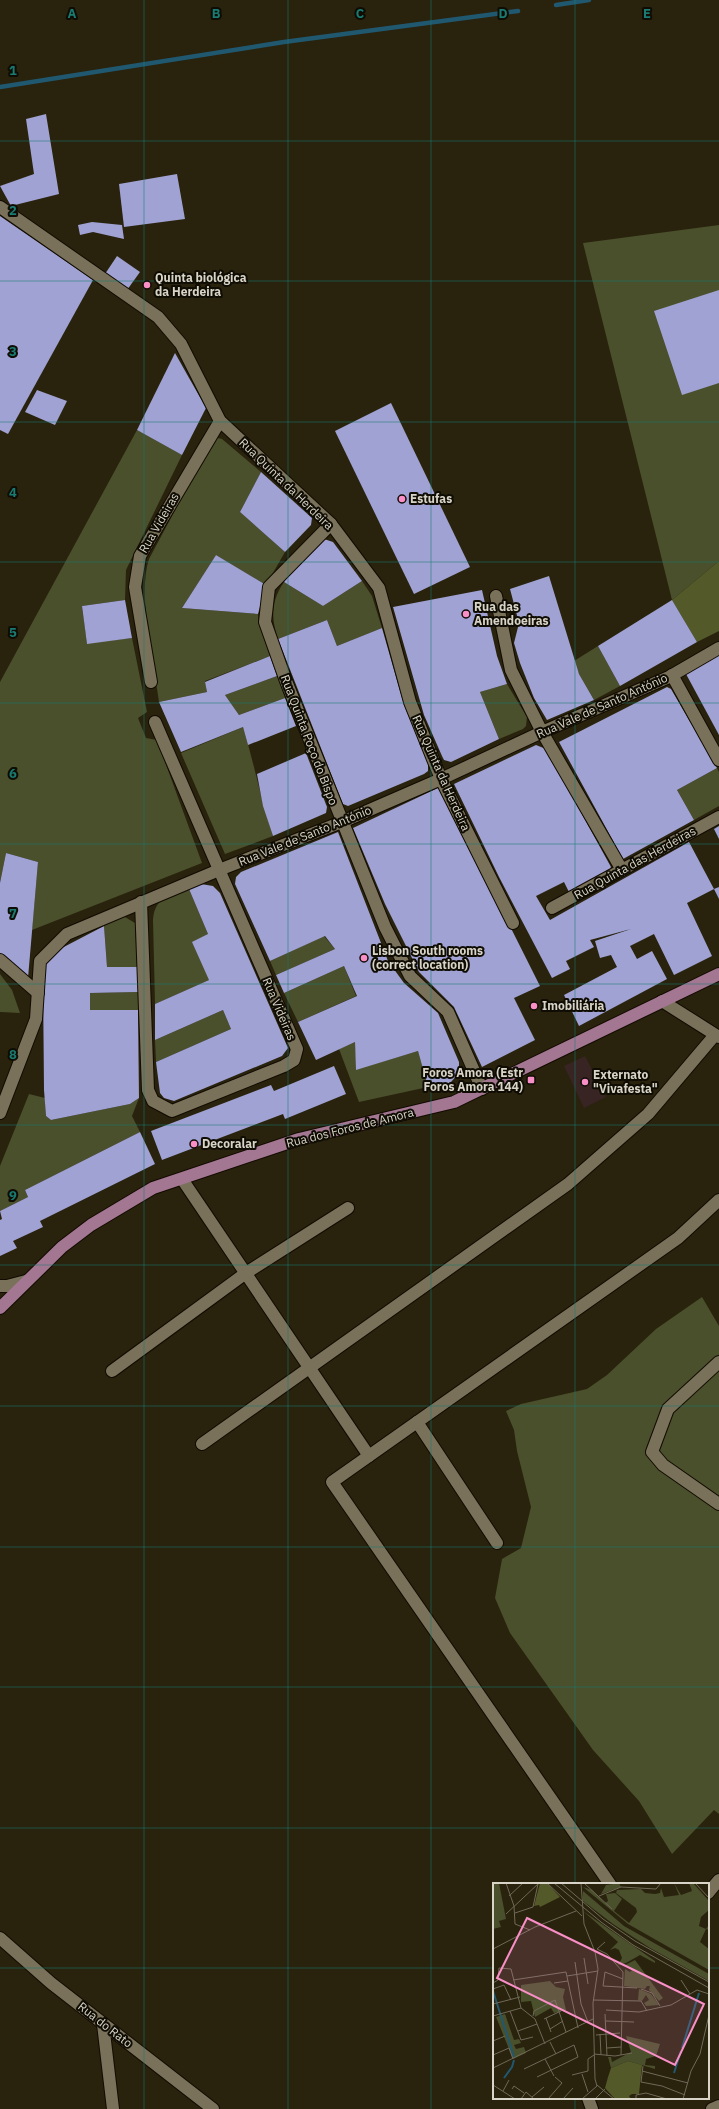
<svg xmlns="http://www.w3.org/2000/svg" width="719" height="2109" viewBox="0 0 719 2109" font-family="'IBM Plex Sans',sans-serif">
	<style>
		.education { fill: #372423 }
		.green { fill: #4a4f2c }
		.forest { fill: #535929 }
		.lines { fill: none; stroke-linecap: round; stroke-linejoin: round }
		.stream { stroke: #205870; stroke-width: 4.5 }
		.building { fill: #9fa2d3 }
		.minor-casing { stroke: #120b00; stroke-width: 14 }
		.major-casing { stroke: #120b00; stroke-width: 14 }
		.minor { stroke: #79715a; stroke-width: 12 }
		.major { stroke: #a37692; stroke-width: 12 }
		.grid { fill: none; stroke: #197b72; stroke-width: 1; stroke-opacity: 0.55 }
		.poi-dot { fill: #fa8fc7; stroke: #0f0c04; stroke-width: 1.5 }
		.labels { text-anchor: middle; stroke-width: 4; stroke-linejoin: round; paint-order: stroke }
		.poi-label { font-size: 12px; font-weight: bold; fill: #d8d4c7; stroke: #0f0c04; text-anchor: start }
		.street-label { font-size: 12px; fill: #d8d4c7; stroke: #0f0c04 }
		.inset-river { fill: none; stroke: #205870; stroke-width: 2 }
		.inset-road { fill: none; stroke: #6f6957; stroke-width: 1 }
		.view { fill: #fa8fc7; fill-opacity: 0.15; stroke: #fa8fc7; stroke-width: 2 }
		.inset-edge { fill: none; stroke: #d8d4c7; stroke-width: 2 }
		.grid-label { font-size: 13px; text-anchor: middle; font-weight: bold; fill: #197b72; stroke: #0f0c04; stroke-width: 4; stroke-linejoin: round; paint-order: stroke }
	</style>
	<rect width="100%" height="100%" fill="#29220d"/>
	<polygon class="education" points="585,1056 606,1097 584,1108 564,1066"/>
	<g class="green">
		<polygon points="719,225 719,561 672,600 583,243"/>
		<polygon points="137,430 182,455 126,570 125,600 82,606 87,643 132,638 147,712 138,718 146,738 157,740 202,863 32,930 38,862 6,853 0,883 0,682"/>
		<path d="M218,438L222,439L261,472L240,512L285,552L266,585L216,555L182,608L258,614L259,625L270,656L205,681L207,692L159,702C154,662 137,596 149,559L212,441Z"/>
		<path d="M362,581L372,596L382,628L337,646L327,620L278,639C271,617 271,601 284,582L323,606Z"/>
		<polygon points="598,646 620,686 594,700 579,674 574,661"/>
		<polygon points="277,676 285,698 239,715 225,695"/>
		<polygon points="507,684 527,717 526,726 523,729 499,739 480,692"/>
		<path d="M243,727C254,763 261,800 273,836L225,854L181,753Z"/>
		<polygon points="717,768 719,772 719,806 694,820 677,790"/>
		<path d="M189,889L208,934L209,980L155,1004L153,920C155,896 169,897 189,889Z"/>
		<polygon points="118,917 125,917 135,923 137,967 107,967 104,926"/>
		<polygon points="324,936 335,949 276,975 270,961"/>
		<polygon points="344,966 356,996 298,1022 284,993"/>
		<polygon points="0,974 12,990 20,1013 0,1012"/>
		<polygon points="138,992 138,1010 90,1010 90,993"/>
		<polygon points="223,1010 231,1029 156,1062 155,1040"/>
		<polygon points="355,1042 357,1069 418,1051 428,1087 359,1102 339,1049"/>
		<polygon points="29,1094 45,1098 46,1116 51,1120 130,1104 139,1098 132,1116 140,1132 25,1190 28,1197 0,1211 0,1166"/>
		<polygon points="702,1297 719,1326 719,1814 714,1810 672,1854 639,1801 593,1750 510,1633 495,1598 502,1559 521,1548 531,1507 517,1451 514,1430 506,1411 521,1404 587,1389 607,1375 656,1329"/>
	</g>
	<polygon class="forest" points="719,561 719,631 697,642 672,600"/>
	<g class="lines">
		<g class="stream">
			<polyline points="556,5 589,0"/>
			<polyline points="0,87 284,42 518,11"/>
		</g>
	</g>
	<g class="building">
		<polygon points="46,114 59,194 11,206 0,186 34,174 26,119"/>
		<polygon points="177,174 185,219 124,227 119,184"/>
		<polygon points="0,216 93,280 8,434 0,430"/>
		<polygon points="92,222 122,225 124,239 93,232 80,235 78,225"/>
		<polygon points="117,256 140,272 127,290 105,274"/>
		<polygon points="719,290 719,383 682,395 654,311"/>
		<polygon points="175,353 206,408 182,455 137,430"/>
		<polygon points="37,390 67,401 55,425 25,412"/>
		<polygon points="391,403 470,567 414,594 335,431"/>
		<polygon points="261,472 312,518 311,525 285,552 240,512"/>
		<polygon points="324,539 333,542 362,581 323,606 284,582 293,568"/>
		<polygon points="216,555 266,585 258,614 182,608"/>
		<polygon points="549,576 579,674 594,700 547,720 534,698 520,663 514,643 519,623 510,589"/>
		<polygon points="482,590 497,656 507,684 480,692 499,739 451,762 444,760 442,756 424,715 393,607"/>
		<polygon points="125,600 132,638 87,644 82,606"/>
		<polygon points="672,600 697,642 620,686 598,646"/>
		<polygon points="327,620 337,646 382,628 404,705 428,763 428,771 424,774 348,806 343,804 278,639"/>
		<polygon points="719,655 719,735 686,674"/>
		<polygon points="270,656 277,676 225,695 239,715 285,698 296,726 248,745 243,727 181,752 159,702 207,692 205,682"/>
		<polygon points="667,687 671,689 717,768 677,790 694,820 623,859 559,742"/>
		<polygon points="536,745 546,749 611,867 610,869 569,892 564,882 536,896 550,920 689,842 714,889 687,903 712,956 674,975 654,934 630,946 637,959 652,951 667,979 579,1026 564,995 617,967 611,955 600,958 595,941 631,929 590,940 594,947 566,961 570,969 552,978 499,877 454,784"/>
		<polygon points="306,753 327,807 326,813 273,836 263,806 257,774"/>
		<polygon points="440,787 540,986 514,998 535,1040 482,1067 454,1007 419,972 385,904 353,828"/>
		<polygon points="719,826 719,839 714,829"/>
		<polygon points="338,832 388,961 404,983 438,1013 459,1062 459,1073 451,1082 445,1085 428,1087 418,1051 356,1070 355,1042 316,1060 298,1022 357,996 344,966 284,993 276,975 335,949 325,936 270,961 235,884 236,877 241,872"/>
		<polygon points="6,853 38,862 28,978 0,955 0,883"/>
		<polygon points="201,884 213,886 220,893 288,1048 282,1056 174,1101 164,1098 160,1093 156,1062 231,1029 223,1010 155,1040 155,1004 209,980 192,942 208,934 189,889"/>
		<polygon points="719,887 719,899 714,889"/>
		<polygon points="104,926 107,967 137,967 138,992 90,993 90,1010 138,1010 139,1098 130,1104 51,1120 46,1116 44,1090 43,980 45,964 58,950"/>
		<polygon points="334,1066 346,1094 285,1119 283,1114 162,1160 151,1131 271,1085 274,1091"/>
		<polygon points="140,1132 155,1164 40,1221 43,1227 13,1241 17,1248 0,1256 0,1220 2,1219 0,1211 28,1197 25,1190"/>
	</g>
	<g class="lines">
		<defs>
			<g id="minor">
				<polyline points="0,207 158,317 181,344 220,421 331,524 379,588 410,702 441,779 513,923"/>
				<polyline points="331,524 269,587 265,622 286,681 385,927 410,976 448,1012 482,1089"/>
				<polyline points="496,596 511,670 542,732 622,870"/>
				<polyline points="672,675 719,760"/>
				<polyline points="151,682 135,587 140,556 220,421"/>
				<polyline points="141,902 148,1090 153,1101 172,1111 284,1066 294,1060 297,1049 155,722"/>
				<polyline points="552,908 719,817"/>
				<polyline points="0,960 38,993"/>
				<polyline points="662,1001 719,1037"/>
				<polyline points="0,1113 36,1019 40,961 67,934 219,870 342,822 441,779 542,732 669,677 719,648"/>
				<polyline points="182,1179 369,1456"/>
				<polyline points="0,1286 7,1286 26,1281"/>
				<polyline points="719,1362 668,1409 652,1452 663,1465 719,1504"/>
				<polyline points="112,1371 246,1273 348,1208"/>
				<polyline points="417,1422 497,1543"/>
				<polyline points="202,1444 568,1184 648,1114 715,1035"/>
				<polyline points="610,1884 332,1482 678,1238 719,1200"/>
				<polyline points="708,1893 719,1880"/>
				<polyline points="0,1938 51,1983 213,2109"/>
				<polyline points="103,2024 113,2109"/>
				<polyline points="588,2098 592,2109"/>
				<polyline points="712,2109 719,2106"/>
			</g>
			<polyline id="major" points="0,1308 62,1247 91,1225 153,1188 299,1139 454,1102 719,974"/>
		</defs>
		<use href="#minor" class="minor-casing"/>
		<use href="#major" class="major-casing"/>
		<use href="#minor" class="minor"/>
		<use href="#major" class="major"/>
	</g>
	<path class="grid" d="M144,0V2109M288,0V2109M431,0V2109M575,0V1884M0,141H719M0,281H719M0,422H719M0,562H719M0,703H719M0,844H719M0,984H719M0,1125H719M0,1265H719M0,1406H719M0,1547H719M0,1687H719M0,1828H719M0,1968H494M708,1968H719M575,2098V2109"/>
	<g class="poi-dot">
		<circle cx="147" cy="285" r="4"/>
		<circle cx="402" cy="499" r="4"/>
		<circle cx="466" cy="614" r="4"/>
		<circle cx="364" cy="958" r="4"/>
		<circle cx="534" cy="1006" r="4"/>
		<rect x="527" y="1076" width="8" height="8" rx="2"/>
		<circle cx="585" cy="1082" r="4"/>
		<circle cx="194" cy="1144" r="4"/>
	</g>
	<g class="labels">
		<g class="poi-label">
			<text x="155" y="282">Quinta biológica<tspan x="155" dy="14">da Herdeira</tspan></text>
			<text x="410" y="503">Estufas</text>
			<text x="474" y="611">Rua das<tspan x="474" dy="14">Amendoeiras</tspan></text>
			<text x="372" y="955">Lisbon South rooms<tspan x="372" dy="14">(correct location)</tspan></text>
			<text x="542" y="1010">Imobiliária</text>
			<text x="523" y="1077" text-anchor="end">Foros Amora (Estr<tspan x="523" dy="14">Foros Amora 144)</tspan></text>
			<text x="593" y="1079">Externato<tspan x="593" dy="14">"Vivafesta"</tspan></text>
			<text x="202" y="1148">Decoralar</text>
		</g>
		<g class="street-label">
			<text transform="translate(286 484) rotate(44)" y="4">Rua Quinta da Herdeira</text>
			<text transform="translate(159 523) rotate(-60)" y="4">Rua Videiras</text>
			<text transform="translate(602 706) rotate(-24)" y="4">Rua Vale de Santo António</text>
			<text transform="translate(309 740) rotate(69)" y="4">Rua Quinta Poço do Bispo</text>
			<text transform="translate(441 773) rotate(66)" y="4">Rua Quinta da Herdeira</text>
			<text transform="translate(305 836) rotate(-22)" y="4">Rua Vale de Santo António</text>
			<text transform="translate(635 863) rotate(-29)" y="4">Rua Quinta das Herdeiras</text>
			<text transform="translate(279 1009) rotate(67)" y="4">Rua Videiras</text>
			<text transform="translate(350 1128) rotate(-14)" y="4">Rua dos Foros de Amora</text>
			<text transform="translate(105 2025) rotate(38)" y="4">Rua do Rato</text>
		</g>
	</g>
	<g transform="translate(493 1883)">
		<rect width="216" height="216" fill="#29220d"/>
		<path d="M0,0H6L13,36L6,38L8,44L0,46ZM126,0L128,4L108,11L113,2ZM181,0L188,12L199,8L196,0H200L216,18V27L208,34L206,43L213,46L216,42V47L213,46L207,59L216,66V87L135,41L90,4L99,7L112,20L115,18L113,11L122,10L129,16L121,28L136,40L144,29L143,25L123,10L124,7L148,6L152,10L162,11L167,10L168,5L171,14L186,12ZM90,8L131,43L216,91V98L157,65L120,41L90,18ZM90,28L162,78V80L147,72L133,80L125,82L129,75L126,67L122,65L117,67L125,59ZM142,77L170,115L166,118L156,107L157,103H154L152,106L131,103L132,86L137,89L139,87L132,82ZM57,98L63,104L72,106L70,114L73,127L61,130L58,125L42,134L38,118L28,119V102ZM146,106L158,111L166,122L153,123L151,120L156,117L153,112L149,118L145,117ZM12,131L21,157L26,156L28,160L21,162L23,166L31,164L33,170L20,176L3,134ZM133,153L167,161L163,173L153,176L152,182L162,183V186L135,178L118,185L115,174H118L119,179L138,169Z" fill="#4a4f2c"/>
		<path d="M47,0H54L67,14L47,24L46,22L41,23ZM135,178L149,182L146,211H139L136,213L138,216H122L112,205L115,194L118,185Z" fill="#535929"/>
		<path class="inset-river" d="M0,108L21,174M189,165L206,110M181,190L188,168M11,195L19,184L21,177"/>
		<path class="inset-road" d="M13,0L21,23L22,41L37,47M54,0L89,33M61,0L108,39L140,62L216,105M68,0L110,36L142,58L216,99M88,0L91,41L102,69L105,86L100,120L102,196L104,203L89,216M91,0L119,26M202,0L216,15M16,13L30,0M106,13L128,4L163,6L168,0M22,30L40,24L45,1M13,31L46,0M112,59L104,66L114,71L130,89L128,172M0,66L42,44L83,28M91,75L95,101M82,79L88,121L95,139M74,93L105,88M130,96L112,89L110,103L144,105M20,97L73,89L85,145M188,97L197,111M0,100L5,97L6,85L18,86L28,125M61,100L75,98M0,106L11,102L18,117M148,106L159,110L167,123M100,117L148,118L154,128M0,121L27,114M113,127L146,129L178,122L204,107L216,111M17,128L28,157L40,154M112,131L114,173M0,133L28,125L42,136L52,161M40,133L41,128L62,117L73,149M53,135L58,149M51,136L68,128M113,138L141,139M57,146L70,138M25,148L44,141M107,151L108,172M103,152L127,150M0,158L12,153M57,159L63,171M114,165L128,164M101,171L122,173L139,170M0,172L16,165L20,176M52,176L61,193M150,183L148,199L169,203L192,212M0,185L100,136M31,186L81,162L85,174L44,194M149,188L195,200M89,191L95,209M79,192L95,188V176L101,172M0,202L22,216M104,202L121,216M19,206L21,203L31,210M10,208L16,197M39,214L51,204M28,216L33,209L41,216M55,216L69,200L62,194M70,216L80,205M102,216L112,206M143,216V212L153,210L174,216M190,216L198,188L207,171L216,132"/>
		<path class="view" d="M34,35L211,121L182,182L4,95Z"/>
		<rect width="216" height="216" class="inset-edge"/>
	</g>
	<g class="grid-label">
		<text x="72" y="18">A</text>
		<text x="216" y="18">B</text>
		<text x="360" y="18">C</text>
		<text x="503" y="18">D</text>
		<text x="647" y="18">E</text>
		<text x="13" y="75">1</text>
		<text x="13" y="215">2</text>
		<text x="13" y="356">3</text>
		<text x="13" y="497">4</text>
		<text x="13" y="637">5</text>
		<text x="13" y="778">6</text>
		<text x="13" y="918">7</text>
		<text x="13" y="1059">8</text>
		<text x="13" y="1200">9</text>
	</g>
</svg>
